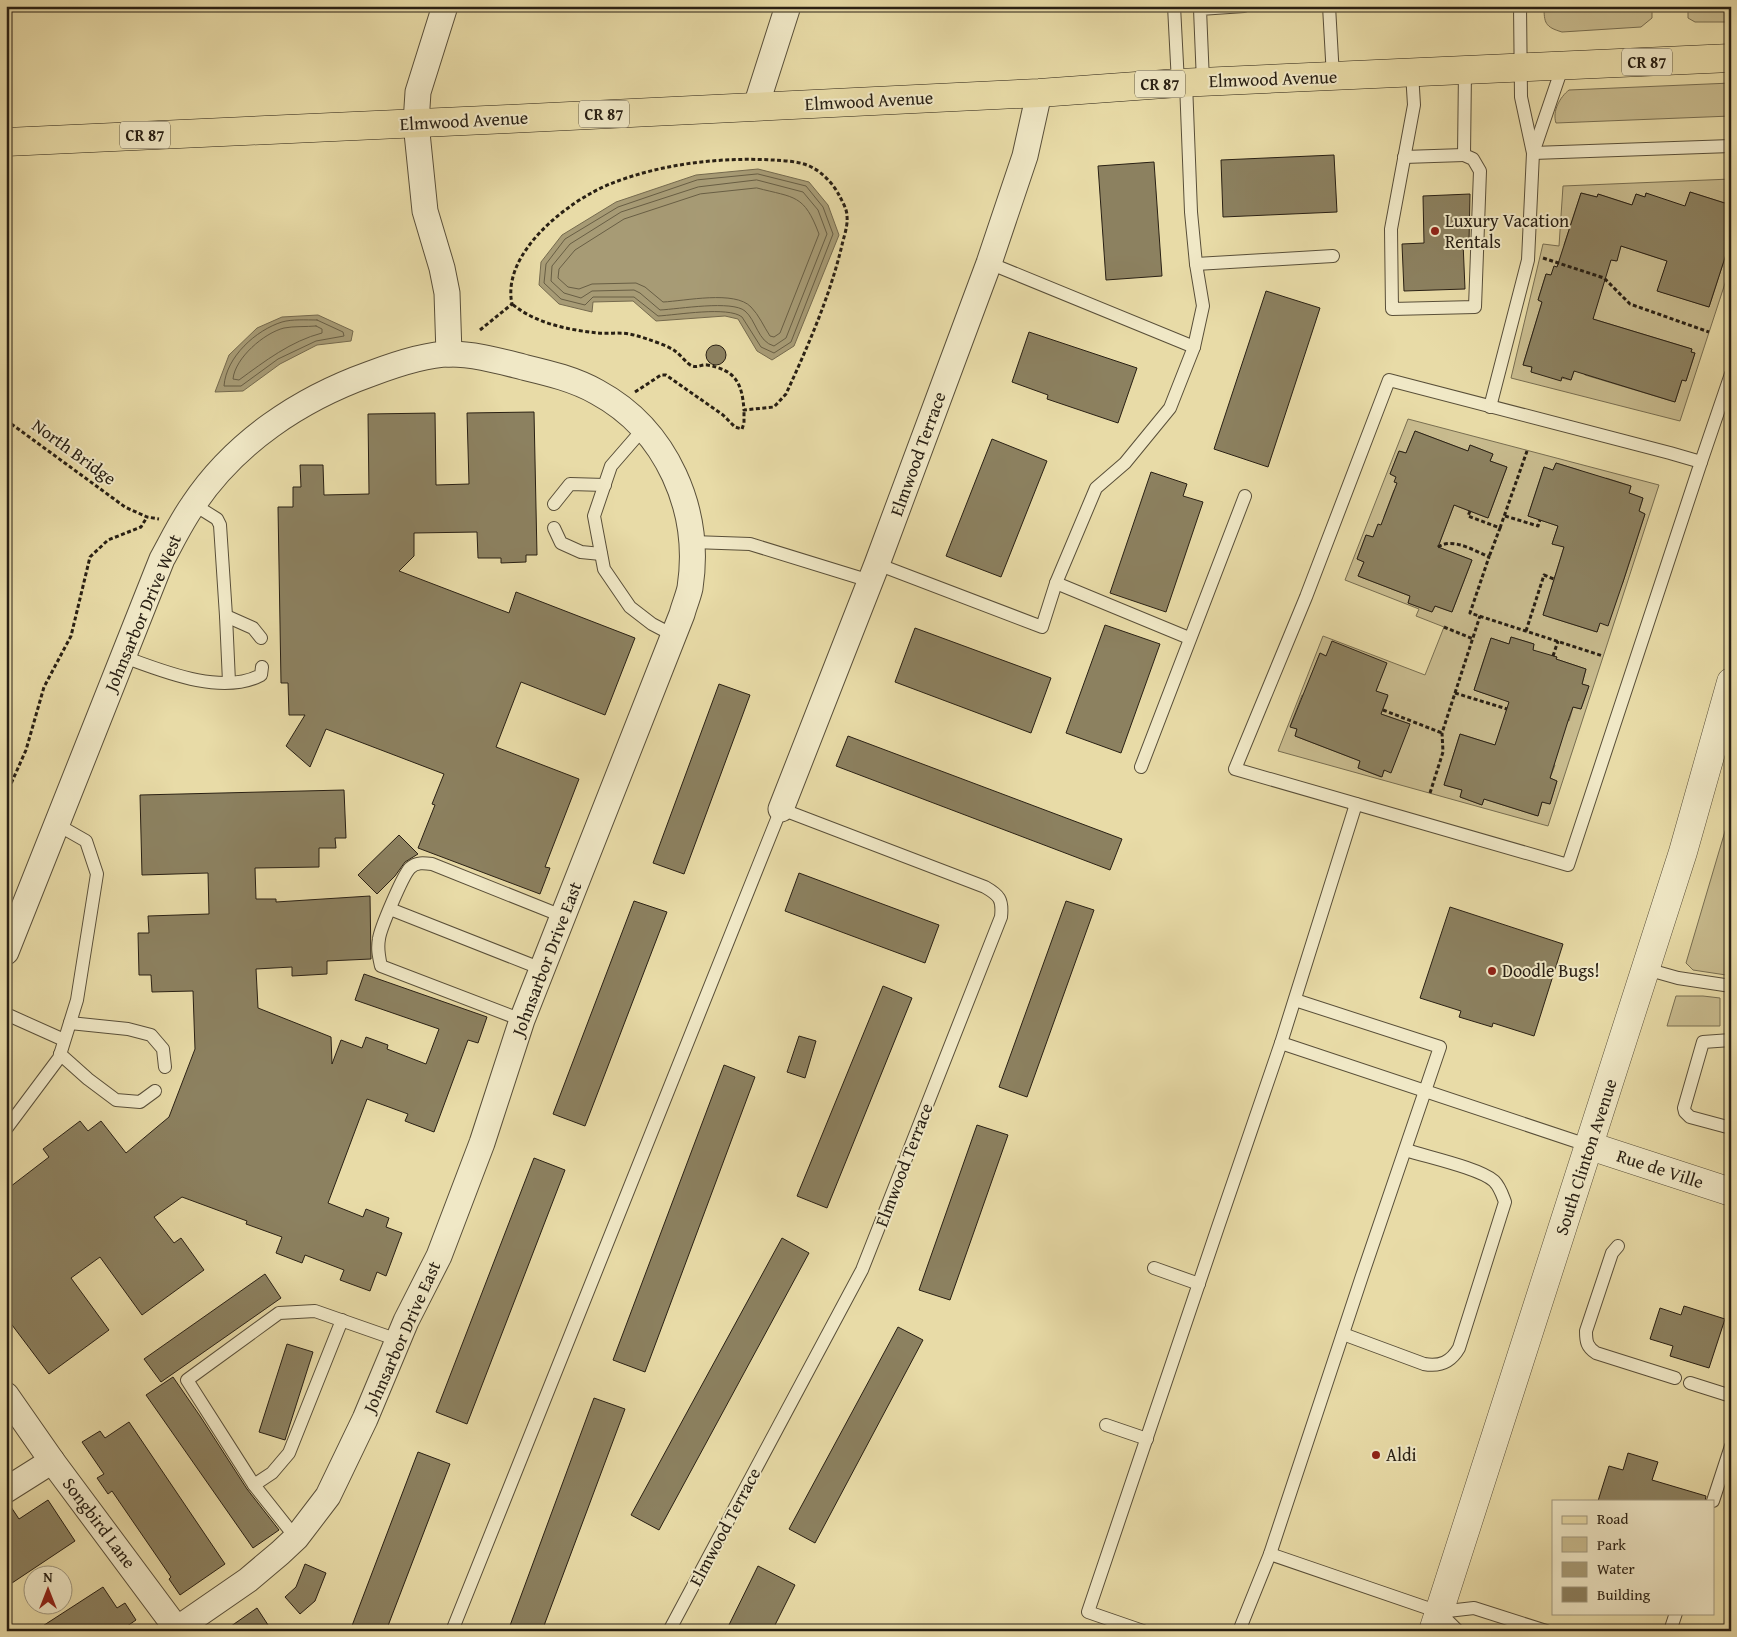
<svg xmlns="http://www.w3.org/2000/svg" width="1737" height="1637" viewBox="0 0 1737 1637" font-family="'Gentium Book Plus',serif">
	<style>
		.green { fill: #c8bb8e; stroke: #786e51; fill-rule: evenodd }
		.water { fill: #a79b75; stroke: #756a4e }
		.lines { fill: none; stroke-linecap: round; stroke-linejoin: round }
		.shore { stroke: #685e44; stroke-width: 1 }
		.building { fill: #8c8160; stroke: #292014 }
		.service-casing { stroke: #594f39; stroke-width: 14 }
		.minor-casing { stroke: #594f39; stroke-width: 27 }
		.tertiary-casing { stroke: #594f39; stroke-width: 29 }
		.primary-casing { stroke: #292014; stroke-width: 29 }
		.path { stroke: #292014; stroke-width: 3; stroke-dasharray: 4 2.5; stroke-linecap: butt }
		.service { stroke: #f0e8c6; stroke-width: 12 }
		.minor { stroke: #f0e8c6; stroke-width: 25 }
		.tertiary { stroke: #f0e8c6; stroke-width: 28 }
		.primary { stroke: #e8dba7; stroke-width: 28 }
		.poi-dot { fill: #8f2418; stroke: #f0e8c6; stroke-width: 2 }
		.labels { text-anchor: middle; stroke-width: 4; stroke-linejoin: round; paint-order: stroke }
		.shield { fill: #f0e8c6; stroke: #655c49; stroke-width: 1 }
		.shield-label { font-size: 16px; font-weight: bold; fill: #292014 }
		.street-label { font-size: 18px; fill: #292014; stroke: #f0e8c6 }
		.poi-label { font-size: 18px; fill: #292014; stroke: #f0e8c6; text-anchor: start }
	</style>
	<rect width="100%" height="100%" fill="#e8dba7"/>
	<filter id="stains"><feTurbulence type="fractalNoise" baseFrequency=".004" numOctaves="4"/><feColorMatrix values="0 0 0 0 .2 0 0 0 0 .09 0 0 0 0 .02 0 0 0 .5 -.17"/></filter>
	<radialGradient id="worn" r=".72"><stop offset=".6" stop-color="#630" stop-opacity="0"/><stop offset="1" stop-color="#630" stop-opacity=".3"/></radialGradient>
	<g class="green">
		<path d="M1544,6H1652V18L1641,27L1562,32C1545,27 1544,23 1544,6Z"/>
		<polygon points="1688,6 1731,6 1731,22 1695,22 1688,18"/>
		<path d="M1731,83V116L1556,123C1552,111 1560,97 1569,90Z"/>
		<path d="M1731,179V205L1690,192L1684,210L1646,193L1645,197L1636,194L1632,205L1598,194L1597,197L1581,193L1564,245L1616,261L1621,246L1667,261L1658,291L1709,307L1731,239V265L1680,421L1511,378L1543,244L1559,246L1563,186ZM1546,274L1551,275L1593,319L1692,349L1691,352L1695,353L1686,381L1682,380L1675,402L1585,375L1576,366L1571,380L1531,372L1532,367L1523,365L1542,302L1538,300Z"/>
		<path d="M1408,419L1659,485L1548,826L1278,751L1323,636L1425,675L1444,627L1416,616L1419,609L1345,580ZM1415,431L1468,451L1470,445L1493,454L1490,461L1507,467L1488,518L1454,505L1438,547L1472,560L1452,612L1435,606L1432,612L1408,603L1410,596L1358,576L1364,562L1357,559L1366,535L1373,537L1390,520L1384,517L1394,490L1403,485L1396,477L1390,474L1399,451L1406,453ZM1556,463L1579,470L1603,485L1606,478L1631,486L1629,493L1643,498L1639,511L1645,514L1623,582L1600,623L1597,632L1543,615L1564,547L1552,544L1558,526L1528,516L1544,467L1553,470ZM1511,637L1534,644L1532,652L1557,657L1556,659L1586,669L1582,684L1589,686L1581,709L1573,707L1569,721L1561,719L1547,762L1555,765L1550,778L1557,781L1550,804L1542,802L1538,816L1484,799L1482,805L1460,797L1462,790L1444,785L1460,734L1495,745L1510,702L1474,690L1491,638L1509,644ZM1320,653L1326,656L1386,663L1376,691L1388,696L1381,714L1410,724L1381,777L1358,768L1360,761L1295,736L1297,729L1290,726L1302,695L1311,697V676Z"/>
		<polygon points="1731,811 1731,930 1727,939 1731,946 1731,971 1726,975 1693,970 1686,963"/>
		<polygon points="1676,996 1703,996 1720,998 1720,1026 1667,1026"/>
	</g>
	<g class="water">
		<polygon points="758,169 809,182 828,205 839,235 794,346 772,360 757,351 738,319 725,316 656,321 633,301 593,302 592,312 559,304 539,285 541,262 562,235 616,202 696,175"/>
		<polygon points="318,315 353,331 351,341 317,345 280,364 243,391 215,392 229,355 257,328 282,317"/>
	</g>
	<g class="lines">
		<g class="shore">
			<path d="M758,174L806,186L823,207L833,234L791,342L774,353L761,347L742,317C728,306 677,315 658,316L634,297H593L585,305L561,299L544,283L546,264L565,239L618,207L697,180Z"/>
			<path d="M757,180L803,192L818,210L827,234L786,338L774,346C758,342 756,320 745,311C732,300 679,309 660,310L640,293L634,290L592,291L581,298L564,293L551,281L552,266L570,244L621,212L698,187Z"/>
			<path d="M757,188C795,198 804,194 819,234L780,333L774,337L770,336C764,327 759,315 751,307C735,290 685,301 663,302L645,287L636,283L592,284L579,289L568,287L558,278L559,269L575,250L624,219L700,194Z"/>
			<path d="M317,320L343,332L344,336L316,341L278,359L241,386H224C226,357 256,330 282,322C292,319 306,320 317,320Z"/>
			<path d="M316,326L322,329V333C291,341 265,361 239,380L233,379C235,358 264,333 284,328C294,326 306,327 316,326Z"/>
		</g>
	</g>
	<g class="building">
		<polygon points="1334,155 1337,212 1223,217 1221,160"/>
		<polygon points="1154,162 1162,276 1106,280 1098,166"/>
		<polygon points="1690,192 1731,205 1731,239 1709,307 1657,291 1667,261 1621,246 1617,261 1611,260 1593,319 1692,349 1691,352 1695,353 1686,381 1682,380 1675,402 1574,371 1571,380 1562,377 1561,381 1531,372 1532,367 1523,365 1542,302 1538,300 1546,274 1551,275 1554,266 1557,267 1581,193 1597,197 1598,194 1632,205 1636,194 1645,197 1646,193 1685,206"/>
		<polygon points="1470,194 1469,242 1463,242 1465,289 1404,291 1402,244 1424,243 1423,196"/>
		<polygon points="1266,291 1320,308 1268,467 1214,449"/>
		<polygon points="1029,332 1137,368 1118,423 1047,399 1048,395 1012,382"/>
		<circle cx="716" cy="355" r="10"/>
		<polygon points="534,412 537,555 526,555 526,562 501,563 501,558 478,558 477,532 414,533 414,556 399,571 509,613 516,592 635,638 605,715 521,682 496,747 579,779 545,867 550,868 540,894 418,848 435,805 432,804 444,774 326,729 310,767 286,746 305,715 289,715 288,683 281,683 278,507 293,507 293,487 301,487 300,465 323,465 324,495 369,494 368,414 435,413 436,485 469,484 467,413"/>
		<polygon points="1415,431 1468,451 1470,445 1493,454 1490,461 1507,467 1488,518 1454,505 1438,547 1472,560 1452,612 1435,606 1432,612 1408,603 1410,596 1358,576 1364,562 1357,559 1366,535 1373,537 1378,524 1381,525 1397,483 1394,482 1396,477 1390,474 1399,451 1406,453"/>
		<polygon points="992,439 1047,461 1001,577 946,556"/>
		<polygon points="1556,463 1631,486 1629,493 1643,498 1639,511 1645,514 1623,582 1608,626 1600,623 1597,632 1543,615 1564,547 1552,544 1558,526 1528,516 1544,467 1553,470"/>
		<polygon points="1151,472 1187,484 1183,496 1203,502 1166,612 1110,593"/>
		<polygon points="1105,625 1160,644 1121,753 1066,733"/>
		<polygon points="915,628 1051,678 1031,733 895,682"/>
		<polygon points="1511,637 1534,644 1533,650 1557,657 1556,659 1586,669 1582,684 1589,686 1581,709 1573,707 1568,721 1550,778 1557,781 1550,804 1542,802 1538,816 1484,799 1482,805 1460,797 1462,790 1444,785 1460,734 1495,745 1509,702 1474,690 1491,638 1509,644"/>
		<polygon points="1332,641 1387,663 1376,691 1388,695 1381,714 1410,724 1391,773 1384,770 1382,777 1358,768 1360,761 1295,736 1297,729 1290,727 1320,653 1326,656"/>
		<polygon points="719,684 750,695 684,874 653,863"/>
		<polygon points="848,736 1122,839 1110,870 836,766"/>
		<polygon points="344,790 346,838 335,838 336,848 319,848 319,867 255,868 256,899 276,899 276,902 370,896 371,959 327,961 327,974 292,976 292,967 256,969 258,1008 331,1037 332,1064 341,1040 362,1048 366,1037 388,1045 387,1049 426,1064 439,1029 355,1000 364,974 487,1017 478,1043 468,1040 434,1132 405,1121 408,1114 367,1099 328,1203 363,1217 366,1209 389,1218 386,1227 402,1233 386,1276 377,1272 370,1291 340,1280 344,1270 305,1255 302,1263 276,1253 282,1237 246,1224 247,1221 182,1197 154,1217 174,1243 181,1238 204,1270 142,1315 100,1257 71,1278 109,1330 49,1374 6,1317 6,1190 49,1157 43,1149 80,1121 88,1131 101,1121 126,1153 169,1117 195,1049 193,991 152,992 151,975 139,975 138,933 149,933 148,916 209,914 208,873 142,875 140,795"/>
		<polygon points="399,835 418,854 405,862 395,876 377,894 358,875"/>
		<polygon points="799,873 939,925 925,963 785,911"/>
		<polygon points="634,901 667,912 585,1126 553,1114"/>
		<polygon points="1066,901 1094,910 1027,1097 999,1087"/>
		<polygon points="1450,907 1563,944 1534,1036 1493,1023 1492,1027 1459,1017 1461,1011 1420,998"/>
		<polygon points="883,986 912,998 827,1208 797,1196"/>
		<polygon points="799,1036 816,1041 805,1078 787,1072"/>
		<polygon points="724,1065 755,1077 645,1372 613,1360"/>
		<polygon points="977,1125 1008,1135 950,1300 919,1290"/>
		<polygon points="534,1158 565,1170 467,1424 436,1412"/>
		<polygon points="782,1238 809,1253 659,1530 631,1515"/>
		<polygon points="265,1274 281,1298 161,1382 144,1359"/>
		<polygon points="1684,1306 1725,1319 1709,1368 1670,1356 1673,1346 1650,1339 1660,1308 1681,1315"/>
		<polygon points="898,1327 923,1340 815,1543 789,1529"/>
		<polygon points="287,1344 313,1352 285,1440 259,1432"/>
		<polygon points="173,1377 200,1416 247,1489 279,1530 253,1548 146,1395"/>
		<polygon points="594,1398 625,1409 542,1631 508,1631"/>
		<polygon points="129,1422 225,1564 180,1595 169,1579 171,1577 112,1491 108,1494 97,1478 104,1474 82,1442 100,1431 105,1438"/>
		<polygon points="418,1452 450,1464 386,1631 350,1631"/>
		<polygon points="1628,1453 1658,1462 1652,1480 1706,1496 1705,1501 1598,1501 1609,1466 1623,1470"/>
		<polygon points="48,1500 75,1541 6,1587 6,1504 9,1504 19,1519"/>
		<polygon points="305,1564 326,1573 315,1601 300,1614 285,1597 296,1587"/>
		<polygon points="758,1566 795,1585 772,1631 726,1631"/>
		<polygon points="103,1587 117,1608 125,1603 136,1620 120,1631 35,1631"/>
		<polygon points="257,1608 272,1631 224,1631"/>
	</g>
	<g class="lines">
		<defs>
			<g id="service">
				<polyline points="1174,6 1178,83"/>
				<polyline points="1329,6 1333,77"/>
				<polyline points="1412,73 1414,105 1391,229 1392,309 1475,307 1480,171 1473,159 1464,155 1465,70"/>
				<polyline points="1203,82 1200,9 1244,6"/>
				<polyline points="1533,153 1731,146"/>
				<polyline points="1533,153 1563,65"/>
				<polyline points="1404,157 1464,155"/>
				<polyline points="989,263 1194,347"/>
				<polyline points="1196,264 1333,256"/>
				<polygon points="1389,380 1670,453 1701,462 1568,865 1235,769 1306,597"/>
				<polyline points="1490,407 1528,260 1533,153 1521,97 1520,6"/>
				<polyline points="644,428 611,466 594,516 604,569 630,607 652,624 673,635"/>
				<polyline points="1701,462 1731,374"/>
				<polyline points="193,504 217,519 220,525 226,616 253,628 261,638"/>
				<polyline points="554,504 570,484 605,485"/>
				<polyline points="554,528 561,543 581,552 601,554"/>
				<polyline points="693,542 750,544 870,581"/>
				<polyline points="877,564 1042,627 1056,583 1096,488 1125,463 1170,408 1194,347 1203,306 1196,264 1191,212 1186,83"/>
				<polyline points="1056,583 1189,638"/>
				<polyline points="226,616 229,682"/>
				<path d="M124,657C162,671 222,696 261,675L262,667"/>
				<polyline points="1141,767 1245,496"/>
				<polyline points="1356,804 1281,1043 1590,1146"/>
				<polyline points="390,909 542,969"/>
				<polyline points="1646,969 1678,978 1731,986"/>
				<polyline points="6,1014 64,1040"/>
				<path d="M522,1020L381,966C379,957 377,949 379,939C380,929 403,875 410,868C416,862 424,863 432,864L562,916"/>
				<polyline points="70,1023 128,1029 151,1035 163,1049 165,1067"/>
				<polyline points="1731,1040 1703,1042 1684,1108 1685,1112 1690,1117 1731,1128"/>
				<polyline points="60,1054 88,1079 116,1100 140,1102 155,1091"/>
				<polyline points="6,1129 59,1058 77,1000 97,874 86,841 58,825"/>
				<path d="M1618,1246L1612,1253L1586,1331C1586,1342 1587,1347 1596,1353L1675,1378"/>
				<polyline points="1154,1268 1199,1284"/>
				<path d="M1343,1334L1424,1364C1440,1367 1451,1362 1459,1348L1505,1202C1502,1194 1500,1187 1494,1181C1479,1168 1427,1157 1406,1150"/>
				<polyline points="1690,1383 1731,1396"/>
				<polyline points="1106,1425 1147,1439"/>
				<polyline points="254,1485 272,1473 289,1453 342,1320"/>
				<polyline points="1713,1501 1731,1446"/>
				<polyline points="296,1538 254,1485 187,1380 279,1313 315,1311 398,1340"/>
				<polyline points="1270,1554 1439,1612 1458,1631"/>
				<polyline points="1439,1612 1474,1608 1546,1631"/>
				<path d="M452,1631L781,809L985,887C999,895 1003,899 1001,917L862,1270L669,1631"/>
				<polyline points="1143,1631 1088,1612 1218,1227 1281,1043"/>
				<polyline points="1239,1631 1270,1554 1362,1276 1440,1047 1295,1000"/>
				<polyline points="1670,1631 1676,1613"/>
			</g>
			<g id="minor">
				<polyline points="445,6 418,92 416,123 425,211 442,268 447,293 449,354"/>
				<polyline points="756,106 788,6"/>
				<polyline points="781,809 877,564 989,263 1025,156 1039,93"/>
				<path d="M6,952L162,559C172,541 181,522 193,505C235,442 300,399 370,374C391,366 427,354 450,354C474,354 499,361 523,367C548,373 574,379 597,392C667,430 702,510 690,588C688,597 684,606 682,614L522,1020L482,1143L439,1256L406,1321L365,1419L328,1496L296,1538L280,1553L248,1580L177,1629L52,1461L6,1395"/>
				<polyline points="6,1490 52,1461"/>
			</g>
			<g id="tertiary">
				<polyline points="1590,1146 1731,1192"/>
				<polyline points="1433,1631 1683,852 1731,682"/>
			</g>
			<polyline id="primary" points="6,142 508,119 1039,93 1178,83 1731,58"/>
		</defs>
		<use href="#service" class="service-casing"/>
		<use href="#minor" class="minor-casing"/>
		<use href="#tertiary" class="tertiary-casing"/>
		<use href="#primary" class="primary-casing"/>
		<g class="path">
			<polyline points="1543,258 1604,278 1630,304 1709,332"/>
			<path d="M480,330L512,304C501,253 568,201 610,184C660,164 719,157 773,160C786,161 801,161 813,168C823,173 834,185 839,195C842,201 847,209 847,216C848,226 844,236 842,245C830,296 808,346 786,394L774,407L744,410C742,382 735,370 707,365C702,364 698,368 692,366C687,364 681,355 675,351C668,346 656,342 647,339C641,337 635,335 629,334C619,332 608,334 598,333C568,330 535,323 512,304"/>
			<polyline points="635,392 661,375 666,375 723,415 735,427 742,429 744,423 744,410"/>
			<polyline points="6,420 125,507 147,517 159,519"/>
			<polyline points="1470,511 1468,516 1500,528 1489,557"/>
			<polyline points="1505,516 1538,526 1540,520"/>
			<polyline points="1500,528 1527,451"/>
			<path d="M1438,547C1453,537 1475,551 1489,557L1470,613L1603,656"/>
			<polyline points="1444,627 1473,639"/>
			<polyline points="1526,631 1544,575 1554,579"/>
			<polyline points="1553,656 1558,641"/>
			<polyline points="1455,693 1507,709"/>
			<polyline points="1383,710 1442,733"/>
			<polyline points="1430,793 1443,752 1442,733 1480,616"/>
			<polyline points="6,795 26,750 44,687 71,636 90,557 108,540 141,527 147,517"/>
		</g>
		<use href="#service" class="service"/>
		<use href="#minor" class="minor"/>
		<use href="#tertiary" class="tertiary"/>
		<use href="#primary" class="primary"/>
	</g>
	<g class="poi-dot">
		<circle cx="1435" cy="231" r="5"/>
		<circle cx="1492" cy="971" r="5"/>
		<circle cx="1376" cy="1455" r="5"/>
	</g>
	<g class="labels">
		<g class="shield">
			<rect x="1622" y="48.5" width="50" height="27" rx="4"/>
			<rect x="1135" y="70.5" width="50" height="27" rx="4"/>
			<rect x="579" y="100.5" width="50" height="27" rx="4"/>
			<rect x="120" y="121.5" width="50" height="27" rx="4"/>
		</g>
		<g class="shield-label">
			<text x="1647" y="68">CR 87</text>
			<text x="1160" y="90">CR 87</text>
			<text x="604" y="120">CR 87</text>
			<text x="145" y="141">CR 87</text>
		</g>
		<g class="street-label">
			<text transform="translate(1273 79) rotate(-2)" y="6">Elmwood Avenue</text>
			<text transform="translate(869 101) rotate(-3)" y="6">Elmwood Avenue</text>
			<text transform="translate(464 121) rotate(-3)" y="6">Elmwood Avenue</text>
			<text transform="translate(74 452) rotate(36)" y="6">North Bridge</text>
			<text transform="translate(918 454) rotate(-70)" y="6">Elmwood Terrace</text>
			<text transform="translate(143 613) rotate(-67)" y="6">Johnsarbor Drive West</text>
			<text transform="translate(547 959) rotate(-69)" y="6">Johnsarbor Drive East</text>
			<text transform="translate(1586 1157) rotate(-72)" y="6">South Clinton Avenue</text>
			<text transform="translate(904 1165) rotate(-69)" y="6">Elmwood Terrace</text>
			<text transform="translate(1660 1169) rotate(18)" y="6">Rue de Ville</text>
			<text transform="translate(402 1337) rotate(-66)" y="6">Johnsarbor Drive East</text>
			<text transform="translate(99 1523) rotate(53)" y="6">Songbird Lane</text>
			<text transform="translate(725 1527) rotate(-62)" y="6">Elmwood Terrace</text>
		</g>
		<g class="poi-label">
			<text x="1445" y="227">Luxury Vacation<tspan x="1445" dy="21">Rentals</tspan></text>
			<text x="1502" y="977">Doodle Bugs!</text>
			<text x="1386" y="1461">Aldi</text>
		</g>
	</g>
	<rect width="1737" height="1637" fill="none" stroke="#e8dba7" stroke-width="25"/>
	<rect x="8" y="8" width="1722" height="1622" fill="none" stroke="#292014" stroke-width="2.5"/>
	<rect x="12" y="12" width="1712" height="1612" fill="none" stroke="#292014"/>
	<rect x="1552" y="1500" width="162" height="115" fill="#f0e8c6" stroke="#a0987f"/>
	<rect x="1562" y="1516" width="25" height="8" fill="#e8dba7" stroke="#a0987f"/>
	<text x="1597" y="1524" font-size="15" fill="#292014">Road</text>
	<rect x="1562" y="1537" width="25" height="15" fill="#c8bb8e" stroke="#a0987f"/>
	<text x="1597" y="1550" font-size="15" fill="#292014">Park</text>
	<rect x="1562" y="1562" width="25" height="15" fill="#a79b75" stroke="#a0987f"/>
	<text x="1597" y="1574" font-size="15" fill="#292014">Water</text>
	<rect x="1562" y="1587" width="25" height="15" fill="#8c8160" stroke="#a0987f"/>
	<text x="1597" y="1600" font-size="15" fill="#292014">Building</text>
	<g transform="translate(48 1590)"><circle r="24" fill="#f0e8c6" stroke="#a0987f"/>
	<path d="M0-4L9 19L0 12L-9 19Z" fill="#8f2418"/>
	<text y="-8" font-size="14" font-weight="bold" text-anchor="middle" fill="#292014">N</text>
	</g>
	<rect width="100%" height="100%" filter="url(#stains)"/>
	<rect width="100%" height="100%" fill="url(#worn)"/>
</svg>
